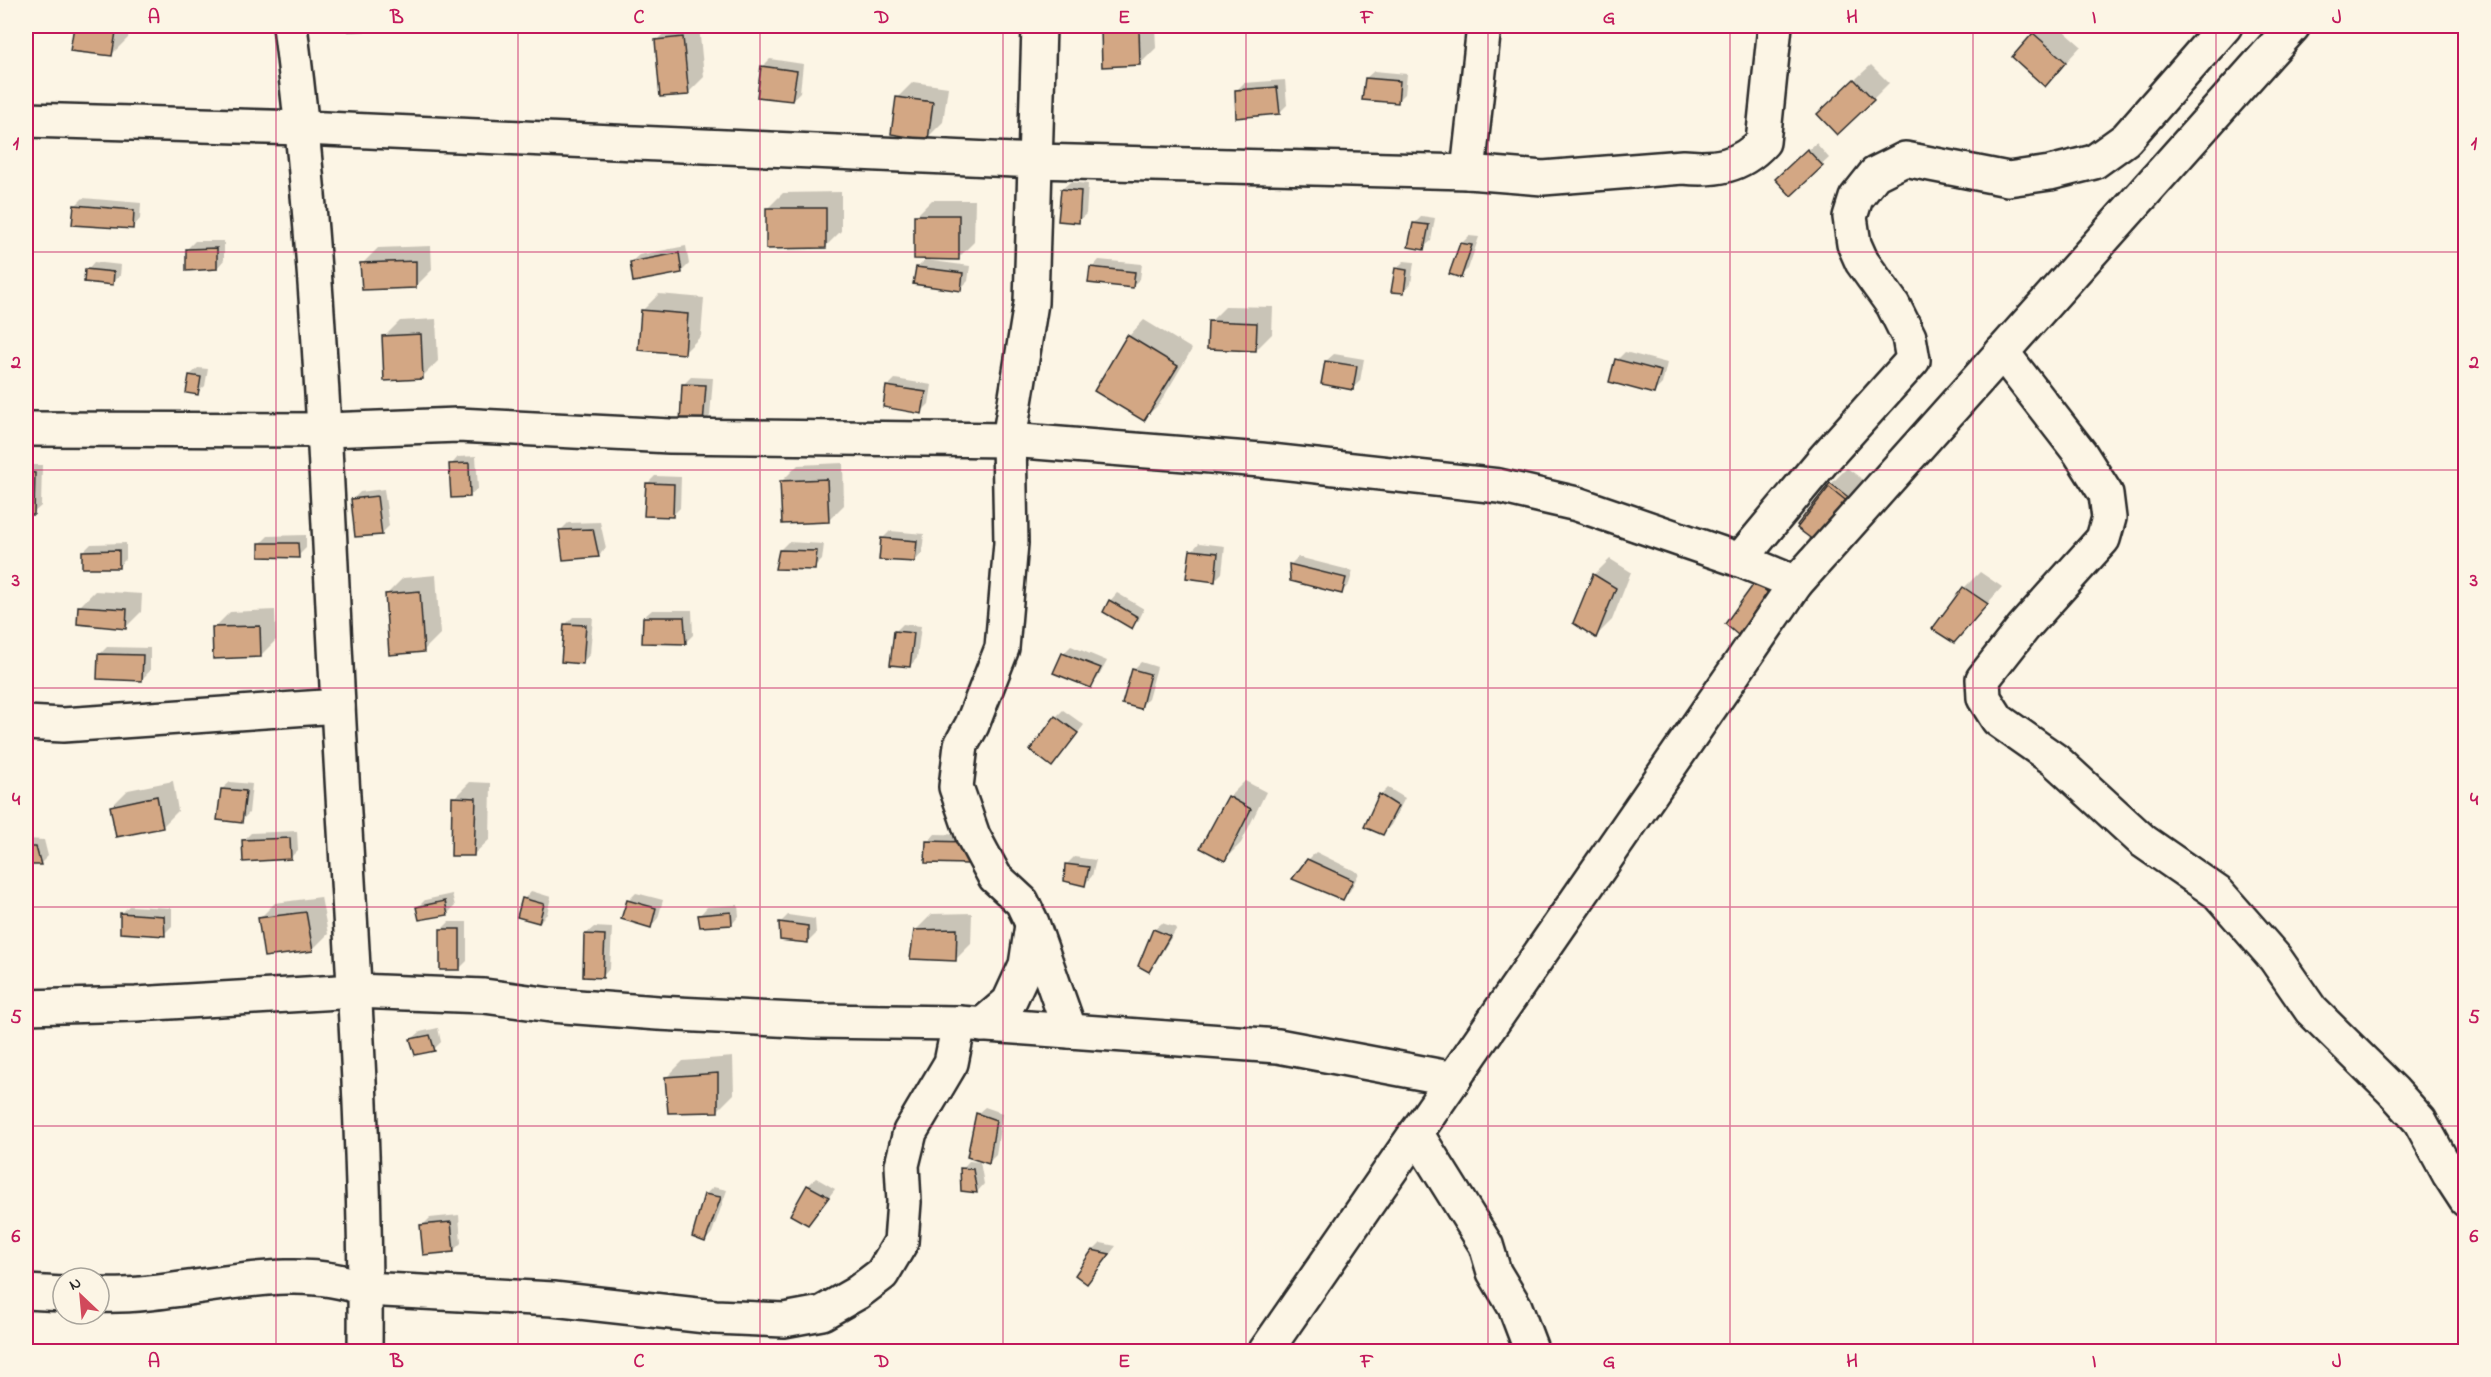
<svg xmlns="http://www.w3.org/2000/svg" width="2491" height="1377" viewBox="0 0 2491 1377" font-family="'Indie Flower',sans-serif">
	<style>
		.shadow { fill: #0003 }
		.building { fill: #d3a784; stroke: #2b2b2b; stroke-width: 1.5 }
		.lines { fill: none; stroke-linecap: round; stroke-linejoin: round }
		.minor-casing { stroke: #2b2b2b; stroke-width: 38 }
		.minor { stroke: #fcf5e5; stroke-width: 33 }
		.grid { fill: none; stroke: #c2185b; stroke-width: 1.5; stroke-opacity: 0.55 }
		.neatline { fill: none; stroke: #c2185b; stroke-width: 2 }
		.grid-label { font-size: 20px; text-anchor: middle; font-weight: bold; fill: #c2185b }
	</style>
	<rect width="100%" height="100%" fill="#fcf5e5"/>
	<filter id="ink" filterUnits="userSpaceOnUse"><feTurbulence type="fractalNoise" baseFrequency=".0167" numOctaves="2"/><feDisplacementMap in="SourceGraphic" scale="12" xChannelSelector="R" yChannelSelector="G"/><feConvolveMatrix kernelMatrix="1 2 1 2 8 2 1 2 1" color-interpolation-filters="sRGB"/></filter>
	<g filter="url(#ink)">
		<g class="shadow">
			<polygon points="75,26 130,26 128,38 112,54 72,49"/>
			<polygon points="671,26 699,26 704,77 688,93 656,41"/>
			<polygon points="939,26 971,26 968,29 939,30"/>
			<polygon points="1108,26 1155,26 1156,48 1140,64 1103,31"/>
			<polygon points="2043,26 2058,26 2081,46 2045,85 2034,34"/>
			<polygon points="770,59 803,64 800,92 792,100 762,67"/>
			<polygon points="1871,65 1889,83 1873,99 1835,98"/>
			<polygon points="1374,71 1407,74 1405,94 1397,102 1366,78"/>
			<polygon points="1285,80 1287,105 1279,113 1236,91 1244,83"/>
			<polygon points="913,82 948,87 943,122 927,138 897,98"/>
			<polygon points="1816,143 1829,158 1791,194 1785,172"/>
			<polygon points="1070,182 1088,184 1086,214 1078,221 1062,189"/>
			<polygon points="841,192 841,231 825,247 767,209 783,193"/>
			<polygon points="83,198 141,203 140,219 133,227 75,206"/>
			<polygon points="932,200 975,200 974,242 958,258 916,216"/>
			<polygon points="1422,216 1435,218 1431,241 1423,248 1414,224"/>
			<polygon points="1469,236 1479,237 1468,269 1460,276 1461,244"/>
			<polygon points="195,241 224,241 224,260 217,268 187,249"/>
			<polygon points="431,246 432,270 416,286 362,264 378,248"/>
			<polygon points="686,246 689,264 681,272 631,262 639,255"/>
			<polygon points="925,260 970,266 968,281 960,289 917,268"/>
			<polygon points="1099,260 1142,264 1140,279 1132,286 1092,268"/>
			<polygon points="1404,261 1414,262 1411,284 1403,292 1396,269"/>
			<polygon points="94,262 121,265 120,276 112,283 87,270"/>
			<polygon points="659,294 704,298 701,336 685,352 643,310"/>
			<polygon points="1226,306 1273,307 1272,334 1256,350 1210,322"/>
			<polygon points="436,319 438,361 422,377 384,337 400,321"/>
			<polygon points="1144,320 1192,349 1160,403 1144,419 1129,336"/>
			<polygon points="26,326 28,326 33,352 26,359 26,334 28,334"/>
			<polygon points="1625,352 1667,363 1662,384 1654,392 1617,360"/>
			<polygon points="1334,354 1364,359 1360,381 1352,389 1326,361"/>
			<polygon points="198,368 208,369 205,386 197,393 190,375"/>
			<polygon points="691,377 713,378 710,416 702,423 684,384"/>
			<polygon points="895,379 932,385 929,404 921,412 887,387"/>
			<polygon points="476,456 478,488 470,495 451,465 458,457"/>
			<polygon points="843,463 844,505 828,521 781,482 798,465"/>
			<polygon points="26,465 42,465 41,506 33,513 26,513"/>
			<polygon points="1847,468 1866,482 1833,525 1831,484"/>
			<polygon points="655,476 681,477 680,508 672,516 647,484"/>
			<polygon points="384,489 389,526 381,534 352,500 360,492"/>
			<polygon points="600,522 606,548 598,556 561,530 568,523"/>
			<polygon points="890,531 924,534 922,553 915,561 882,539"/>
			<polygon points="306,535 306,548 298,556 261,543 268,536"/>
			<polygon points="788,542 824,544 822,560 814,568 780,550"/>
			<polygon points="126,543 126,559 119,566 83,552 91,544"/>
			<polygon points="1199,543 1225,546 1222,573 1214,581 1192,551"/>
			<polygon points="1298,557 1353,571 1349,584 1342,592 1290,565"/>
			<polygon points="1610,559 1631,572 1612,620 1596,636 1594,575"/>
			<polygon points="1980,572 2002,587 1954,641 1964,588"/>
			<polygon points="436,575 440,634 423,651 387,594 403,578"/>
			<polygon points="1757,582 1776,586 1738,633"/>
			<polygon points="95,591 142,594 141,612 125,628 79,607"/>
			<polygon points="1117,593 1144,609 1139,620 1132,627 1110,601"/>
			<polygon points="275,610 276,640 260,656 214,628 230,612"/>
			<polygon points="652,610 692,610 693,635 686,642 644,617"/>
			<polygon points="573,617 593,617 590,654 583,662 566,624"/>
			<polygon points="903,624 921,626 917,658 910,666 895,632"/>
			<polygon points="1071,646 1107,661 1098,678 1090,686 1063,654"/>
			<polygon points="107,647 150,648 150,671 142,679 99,655"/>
			<polygon points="1141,662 1157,667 1148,699 1140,707 1133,670"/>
			<polygon points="1063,710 1084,725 1059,757 1056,717"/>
			<polygon points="173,781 178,811 162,827 112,806 128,790"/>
			<polygon points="1245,781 1266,792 1241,843 1225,859 1229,797"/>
			<polygon points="230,782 252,784 249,813 241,821 222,789"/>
			<polygon points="470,782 491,783 490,839 473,855 454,798"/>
			<polygon points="1388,788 1405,798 1391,825 1383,833 1381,795"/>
			<polygon points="297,831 298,850 290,858 243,841 251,833"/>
			<polygon points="935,834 976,835 975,855 967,863 928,842"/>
			<polygon points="26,839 44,840 48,856 40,864 26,863"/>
			<polygon points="1316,852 1359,873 1350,891 1342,898 1308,860"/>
			<polygon points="1074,857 1096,860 1092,876 1085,884 1066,865"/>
			<polygon points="531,891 551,897 547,914 539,922 524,899"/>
			<polygon points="636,893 663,900 658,918 651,926 628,901"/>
			<polygon points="452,894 455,906 447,914 417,908 425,900"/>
			<polygon points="321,897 328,934 312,950 259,919 275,903"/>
			<polygon points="738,905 739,916 732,924 700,915 707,907"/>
			<polygon points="129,906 172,908 172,926 164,934 121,914"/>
			<polygon points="972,913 971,944 955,960 916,930 932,914"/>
			<polygon points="788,915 815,919 816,934 808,942 781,922"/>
			<polygon points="449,922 467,922 467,961 460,968 441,930"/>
			<polygon points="1162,923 1177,928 1156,962 1149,970 1154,930"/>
			<polygon points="594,927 612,928 610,968 603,976 586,934"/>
			<polygon points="438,1028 441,1042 434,1049 412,1039 420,1032"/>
			<polygon points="733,1057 734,1094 718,1110 667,1077 683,1061"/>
			<polygon points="985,1107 1002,1113 996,1155 989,1162 977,1114"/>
			<polygon points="969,1161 980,1162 984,1184 977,1192 962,1169"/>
			<polygon points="816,1178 835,1189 815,1215 808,1186"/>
			<polygon points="713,1187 727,1190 712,1233 705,1241 706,1194"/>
			<polygon points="459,1215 461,1243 453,1251 422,1226 430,1218"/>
			<polygon points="1101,1243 1116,1246 1094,1274 1093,1251"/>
			<polygon points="78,1344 78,1352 53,1352 59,1345"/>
		</g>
		<g class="building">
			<polygon points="74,26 117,26 112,56 70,51"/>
			<polygon points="348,26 376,26 376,30 348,31"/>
			<polygon points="938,26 968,26 969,30 938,32"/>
			<polygon points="1139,29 1140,65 1102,67 1101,30"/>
			<polygon points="2033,33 2066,62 2045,87 2012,57"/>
			<polygon points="683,37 689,95 660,97 655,40"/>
			<polygon points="761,66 797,71 792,101 757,97"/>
			<polygon points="1365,78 1400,81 1398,103 1362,100"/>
			<polygon points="1854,79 1874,100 1837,135 1817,114"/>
			<polygon points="1277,87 1280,114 1236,118 1235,90"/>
			<polygon points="896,97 933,102 928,140 891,134"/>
			<polygon points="1807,149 1823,166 1791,196 1775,179"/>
			<polygon points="1061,189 1081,191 1079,223 1058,221"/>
			<polygon points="74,205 134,210 133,229 72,225"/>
			<polygon points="766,208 826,208 826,248 766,249"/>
			<polygon points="914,215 959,215 959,260 914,259"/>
			<polygon points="1413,223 1429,225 1424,250 1408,247"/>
			<polygon points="1460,243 1472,245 1461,278 1449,274"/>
			<polygon points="217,248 217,269 186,271 186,249"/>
			<polygon points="679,253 682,273 633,282 630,262"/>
			<polygon points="416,261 416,288 362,290 360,263"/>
			<polygon points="916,267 963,273 961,291 913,284"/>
			<polygon points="1090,267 1135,272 1133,288 1088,283"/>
			<polygon points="1395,268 1407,270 1404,293 1391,292"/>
			<polygon points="85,269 114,272 113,285 84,282"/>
			<polygon points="641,310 688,314 685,354 638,350"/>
			<polygon points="1208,321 1257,323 1256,351 1207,349"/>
			<polygon points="421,334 423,379 384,381 382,336"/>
			<polygon points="1127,335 1178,366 1144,421 1094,391"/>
			<polygon points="1615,359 1661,371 1654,394 1609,382"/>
			<polygon points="1325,361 1357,366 1353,390 1321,384"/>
			<polygon points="189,375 201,377 198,395 186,393"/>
			<polygon points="682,384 706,385 703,425 680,424"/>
			<polygon points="886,386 926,392 922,414 883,407"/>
			<polygon points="469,463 470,497 451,498 449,464"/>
			<polygon points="26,472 35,473 34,515 26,515"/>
			<polygon points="827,479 829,522 782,524 780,481"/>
			<polygon points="646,483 674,484 673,517 644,516"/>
			<polygon points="1830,483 1851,499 1818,539 1797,525"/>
			<polygon points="1829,487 1849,503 1817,543 1797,528"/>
			<polygon points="377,496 382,535 355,537 351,499"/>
			<polygon points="593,529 599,557 563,560 559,530"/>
			<polygon points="881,538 917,541 915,562 879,560"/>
			<polygon points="259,543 298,543 299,558 259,557"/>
			<polygon points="119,550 119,568 82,568 82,551"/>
			<polygon points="779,550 817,551 815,570 775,569"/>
			<polygon points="1190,550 1218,553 1215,582 1186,578"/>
			<polygon points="1289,564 1346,578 1342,594 1290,581"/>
			<polygon points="1593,574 1616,588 1596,638 1573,623"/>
			<polygon points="1756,581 1769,594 1738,635 1725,624"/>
			<polygon points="1963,587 1988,604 1954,643 1932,629"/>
			<polygon points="420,591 424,652 389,655 385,594"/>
			<polygon points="1109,600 1138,617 1132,629 1103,612"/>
			<polygon points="78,606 127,609 126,629 77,624"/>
			<polygon points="643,617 684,617 686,644 642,643"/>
			<polygon points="564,624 586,625 583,664 561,662"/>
			<polygon points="260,626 261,657 213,659 212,627"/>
			<polygon points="894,631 914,633 910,667 890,665"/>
			<polygon points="1062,653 1101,668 1091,688 1053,673"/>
			<polygon points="98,654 143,655 142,681 97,679"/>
			<polygon points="1132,669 1150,674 1141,709 1122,704"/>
			<polygon points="1055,716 1078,733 1052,767 1030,750"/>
			<polygon points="221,789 246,791 242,823 217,820"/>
			<polygon points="1379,794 1398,806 1383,835 1364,827"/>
			<polygon points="157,796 163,828 116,837 110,806"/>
			<polygon points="1228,796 1251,809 1225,861 1200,848"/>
			<polygon points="452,797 476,798 474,856 451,856"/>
			<polygon points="290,838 291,859 243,862 242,840"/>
			<polygon points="926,841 968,842 968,864 925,863"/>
			<polygon points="26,847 36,847 41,865 26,865"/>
			<polygon points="1307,859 1353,880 1343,900 1292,879"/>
			<polygon points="1065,864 1089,867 1085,886 1064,881"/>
			<polygon points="522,898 544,904 539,923 517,917"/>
			<polygon points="627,900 656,908 651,928 621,919"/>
			<polygon points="445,901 448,915 419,920 416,907"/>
			<polygon points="306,912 313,951 264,957 258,918"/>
			<polygon points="731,912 732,925 700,927 698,915"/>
			<polygon points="120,913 164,916 165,936 120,933"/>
			<polygon points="779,922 808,926 808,943 780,940"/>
			<rect x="440" y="929" width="20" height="41"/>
			<polygon points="957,929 956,961 910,959 914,930"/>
			<polygon points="1153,929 1170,936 1149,972 1138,966"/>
			<polygon points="584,934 605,935 603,978 583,977"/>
			<polygon points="430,1035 435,1051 415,1055 410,1039"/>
			<polygon points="718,1073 718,1112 668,1113 665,1077"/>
			<polygon points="976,1113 996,1120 989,1164 967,1157"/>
			<polygon points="960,1168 973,1169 977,1193 961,1191"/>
			<polygon points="807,1185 829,1197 808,1225 790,1215"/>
			<polygon points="704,1194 721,1197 705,1242 692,1237"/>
			<polygon points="451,1222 454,1252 423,1255 420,1225"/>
			<polygon points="1092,1250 1110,1254 1087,1284 1075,1275"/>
		</g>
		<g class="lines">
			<defs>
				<g id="minor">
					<path d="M290,26C319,251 326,478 338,705C349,920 367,1135 365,1352"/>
					<polyline points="1039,26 1031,303 1009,440 1011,543 1002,648 972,725 961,745 956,787 973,836 995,877 1022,902 1032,923 1070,1031"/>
					<path d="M26,120L303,128L1035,161L1468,172L1543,178L1683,167C1715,170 1740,167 1763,142L1775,26"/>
					<polyline points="1468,172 1484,26"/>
					<polyline points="2002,352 2080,453 2106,494 2109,518 2103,539 2023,628 1983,679 1984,698 1998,720 2055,760 2143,841 2218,893 2275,958 2311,1010 2393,1091 2420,1121 2449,1174 2466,1200"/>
					<polyline points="26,429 326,430 458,425 670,436 1009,440 1261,460 1499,486 1577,504 1740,560 1825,458 1913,360 1909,337 1893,305 1862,262 1854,244 1850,217 1856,198 1875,174 1905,159 2008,179 2050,173 2094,162 2126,139 2225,26"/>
					<polyline points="1740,560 1796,583"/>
					<polyline points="26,723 63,725 338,706"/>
					<polyline points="26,1007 136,1004 355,991 484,996 551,1005 658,1013 816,1021 959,1023 1278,1046 1454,1079"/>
					<polyline points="982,1025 1009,1002 1026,965 1032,925"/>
					<polyline points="1416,1133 1486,1245 1494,1272 1515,1307 1532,1352"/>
					<polyline points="26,1292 63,1294"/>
					<path d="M99,1295C182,1299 287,1257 365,1289L553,1299L715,1317L784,1320L822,1313L857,1293L882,1274L901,1242L904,1202L902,1165L910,1132L951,1063L959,1023"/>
					<polyline points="1265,1352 1796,583 2293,26"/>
				</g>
			</defs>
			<use href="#minor" class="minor-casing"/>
			<use href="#minor" class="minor"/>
		</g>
	</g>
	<path class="grid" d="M276,26V1352M518,26V1352M760,26V1352M1003,26V1352M1246,26V1352M1488,26V1352M1730,26V1352M1973,26V1352M2216,26V1352M26,252H2466M26,470H2466M26,688H2466M26,907H2466M26,1126H2466"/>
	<rect width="2491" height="1377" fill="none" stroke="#fcf5e5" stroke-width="66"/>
	<g transform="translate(81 1296) rotate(334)"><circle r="28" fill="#fcf5e5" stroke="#a8a49b" stroke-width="1.5"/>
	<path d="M0-4.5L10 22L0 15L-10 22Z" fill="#d1495b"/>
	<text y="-9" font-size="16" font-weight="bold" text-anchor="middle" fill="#2b2b2b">N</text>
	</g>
	<rect x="33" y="33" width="2425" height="1311" class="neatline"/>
	<g class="grid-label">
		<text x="154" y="23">A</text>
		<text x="397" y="23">B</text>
		<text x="639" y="23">C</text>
		<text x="882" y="23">D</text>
		<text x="1124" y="23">E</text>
		<text x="1367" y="23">F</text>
		<text x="1609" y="23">G</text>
		<text x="1852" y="23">H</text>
		<text x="2094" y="23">I</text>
		<text x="2337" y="23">J</text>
		<text x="16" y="149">1</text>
		<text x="2474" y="149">1</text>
		<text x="16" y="368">2</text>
		<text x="2474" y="368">2</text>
		<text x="16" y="586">3</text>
		<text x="2474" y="586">3</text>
		<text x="16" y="805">4</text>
		<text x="2474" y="805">4</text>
		<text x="16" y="1023">5</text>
		<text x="2474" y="1023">5</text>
		<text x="16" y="1242">6</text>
		<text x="2474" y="1242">6</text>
		<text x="154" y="1367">A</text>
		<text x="397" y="1367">B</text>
		<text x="639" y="1367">C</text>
		<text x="882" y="1367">D</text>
		<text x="1124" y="1367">E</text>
		<text x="1367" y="1367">F</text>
		<text x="1609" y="1367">G</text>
		<text x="1852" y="1367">H</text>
		<text x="2094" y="1367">I</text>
		<text x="2337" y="1367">J</text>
	</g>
</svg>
